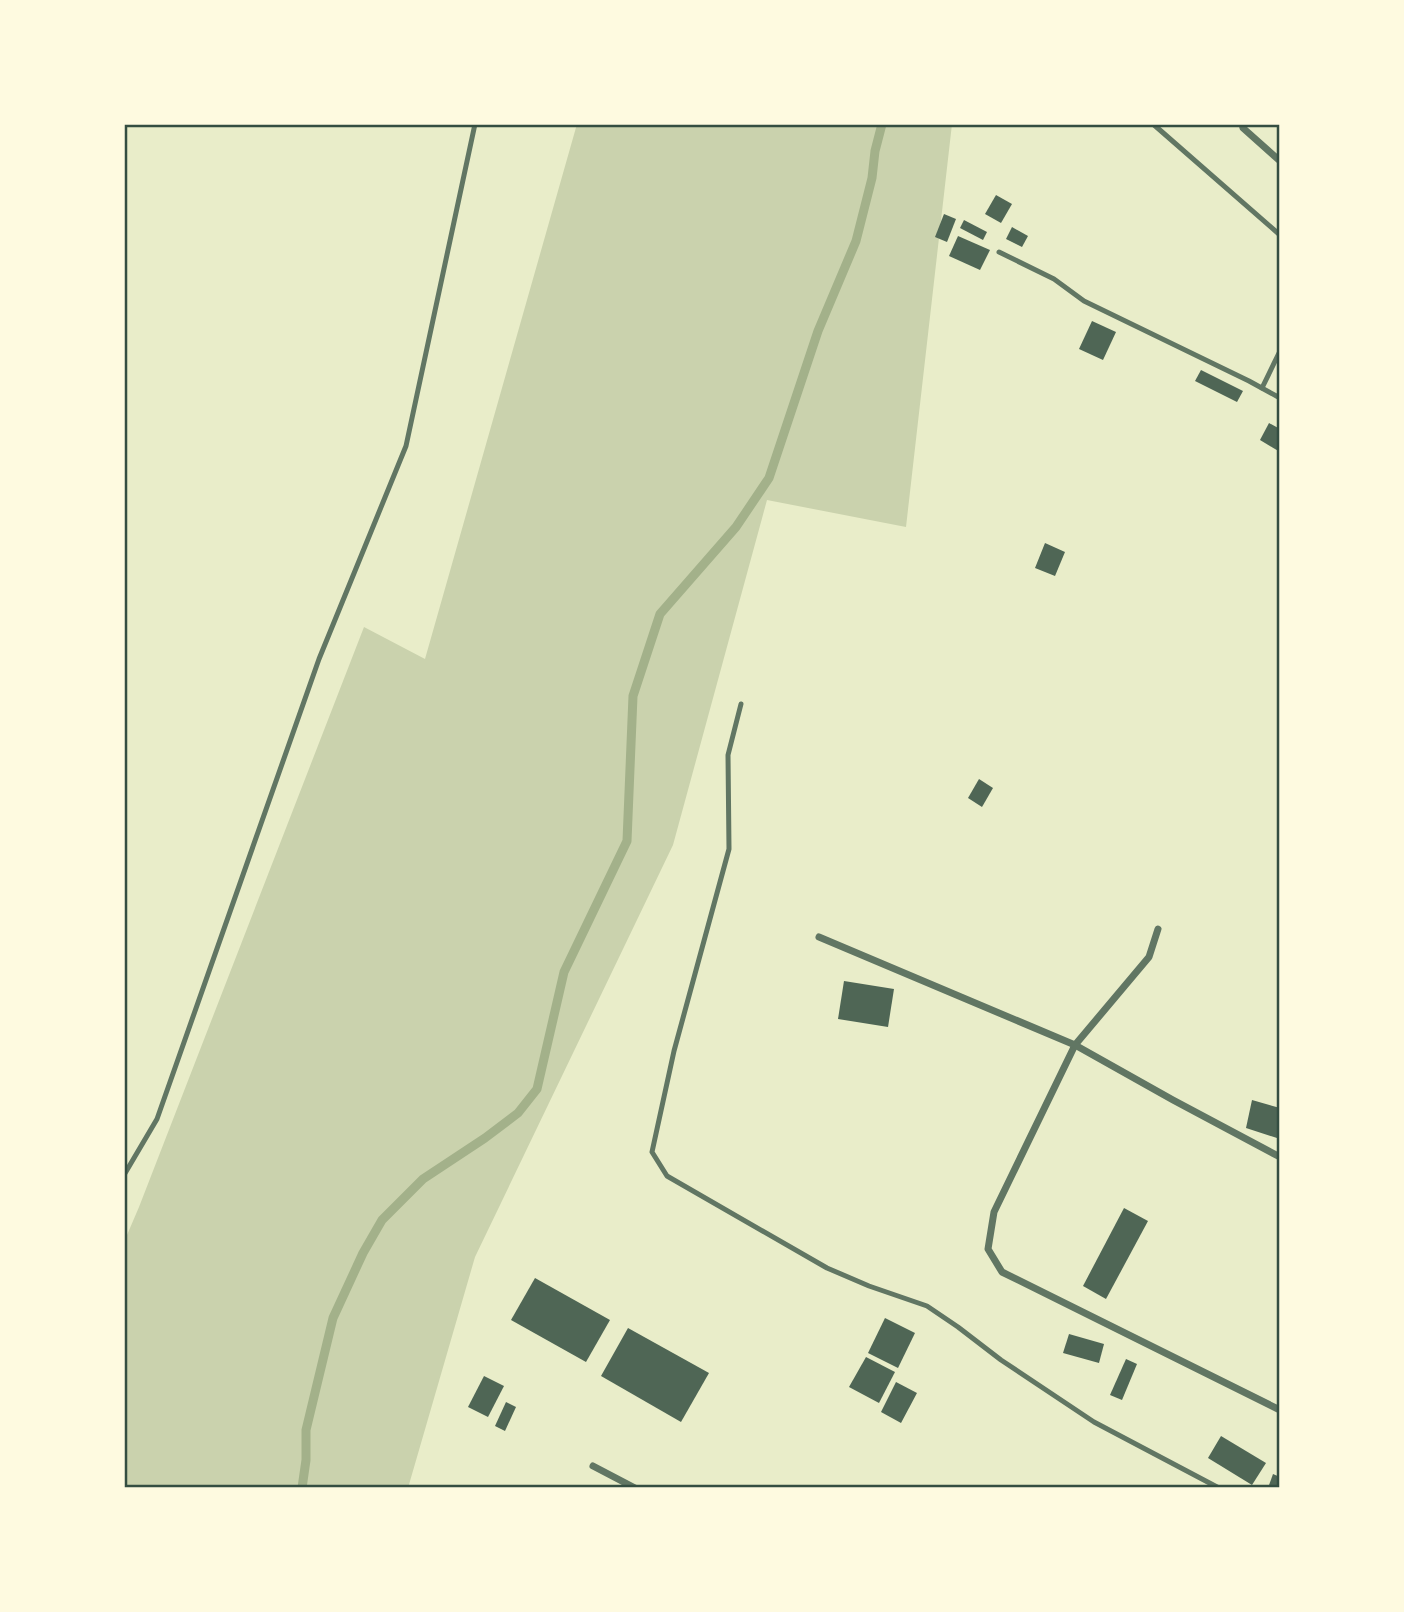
<svg xmlns="http://www.w3.org/2000/svg" width="1404" height="1612" viewBox="0 0 1404 1612" font-family="'Zilla Slab',serif">
	<style>
		.green { fill: #cad2ad }
		.lines { fill: none; stroke-linecap: round; stroke-linejoin: round }
		.stream { stroke: #a3b18a; stroke-width: 9 }
		.building { fill: #4f6655 }
		.service { stroke: #617663; stroke-width: 5 }
		.minor { stroke: #617663; stroke-width: 7 }
		.neatline { fill: none; stroke: #344e41; stroke-width: 2.5 }
	</style>
	<rect width="100%" height="100%" fill="#e9edc9"/>
	<polygon class="green" points="577,124 952,124 906,527 767,500 673,845 475,1257 408,1488 124,1488 124,1242 139,1207 364,627 425,659"/>
	<g class="lines">
		<polyline class="stream" points="302,1488 306,1460 306,1430 333,1318 363,1253 382,1220 423,1179 485,1138 518,1113 537,1089 564,972 627,841 633,696 660,614 736,527 769,478 818,331 856,241 872,178 875,151 882,124"/>
	</g>
	<g class="building">
		<polygon points="996,195 1012,204 1001,223 985,214"/>
		<polygon points="944,214 956,219 947,242 935,237"/>
		<polygon points="964,220 987,232 983,240 960,228"/>
		<polygon points="1012,227 1028,236 1022,247 1006,239"/>
		<polygon points="958,236 990,250 980,270 949,256"/>
		<polygon points="1092,321 1116,332 1103,360 1079,349"/>
		<polygon points="1201,370 1243,391 1237,402 1195,381"/>
		<polygon points="1269,423 1280,429 1280,452 1260,440"/>
		<polygon points="1045,543 1065,552 1055,576 1035,568"/>
		<polygon points="979,779 993,788 982,807 968,798"/>
		<polygon points="844,981 894,989 888,1027 838,1019"/>
		<polygon points="1252,1100 1280,1108 1280,1125 1277,1138 1246,1128"/>
		<polygon points="1124,1208 1148,1221 1106,1299 1083,1286"/>
		<polygon points="535,1278 610,1320 586,1362 511,1320"/>
		<polygon points="885,1318 915,1333 898,1368 868,1353"/>
		<polygon points="628,1328 709,1373 681,1422 601,1376"/>
		<polygon points="1069,1334 1104,1344 1099,1363 1063,1353"/>
		<polygon points="866,1357 895,1372 879,1403 849,1387"/>
		<polygon points="1126,1359 1137,1364 1122,1400 1110,1395"/>
		<polygon points="484,1376 504,1386 488,1417 468,1407"/>
		<polygon points="896,1382 917,1393 901,1423 881,1412"/>
		<polygon points="506,1402 516,1407 505,1431 495,1426"/>
		<polygon points="1221,1436 1266,1463 1252,1485 1208,1458"/>
		<polygon points="1273,1474 1280,1477 1280,1488 1268,1488"/>
	</g>
	<g class="lines">
		<g class="service">
			<polyline points="1153,124 1280,235"/>
			<polyline points="999,252 1054,279 1084,301 1249,381 1280,398"/>
			<polyline points="1262,388 1280,351"/>
			<polyline points="741,704 728,755 729,849 674,1051 652,1152 667,1176 827,1268 869,1286 927,1306 958,1327 1001,1360 1094,1422 1219,1488"/>
			<polyline points="124,1175 157,1119 319,659 406,446 475,124"/>
		</g>
		<g class="minor">
			<polyline points="1242,124 1243,128 1280,161"/>
			<polyline points="1158,929 1149,957 1075,1045 994,1212 988,1249 1002,1272 1280,1410"/>
			<polyline points="819,937 1075,1045 1173,1100 1280,1157"/>
			<polyline points="593,1466 635,1488"/>
		</g>
	</g>
	<rect width="1404" height="1612" fill="none" stroke="#fefae0" stroke-width="252"/>
	<rect x="126" y="126" width="1152" height="1360" class="neatline"/>
</svg>
